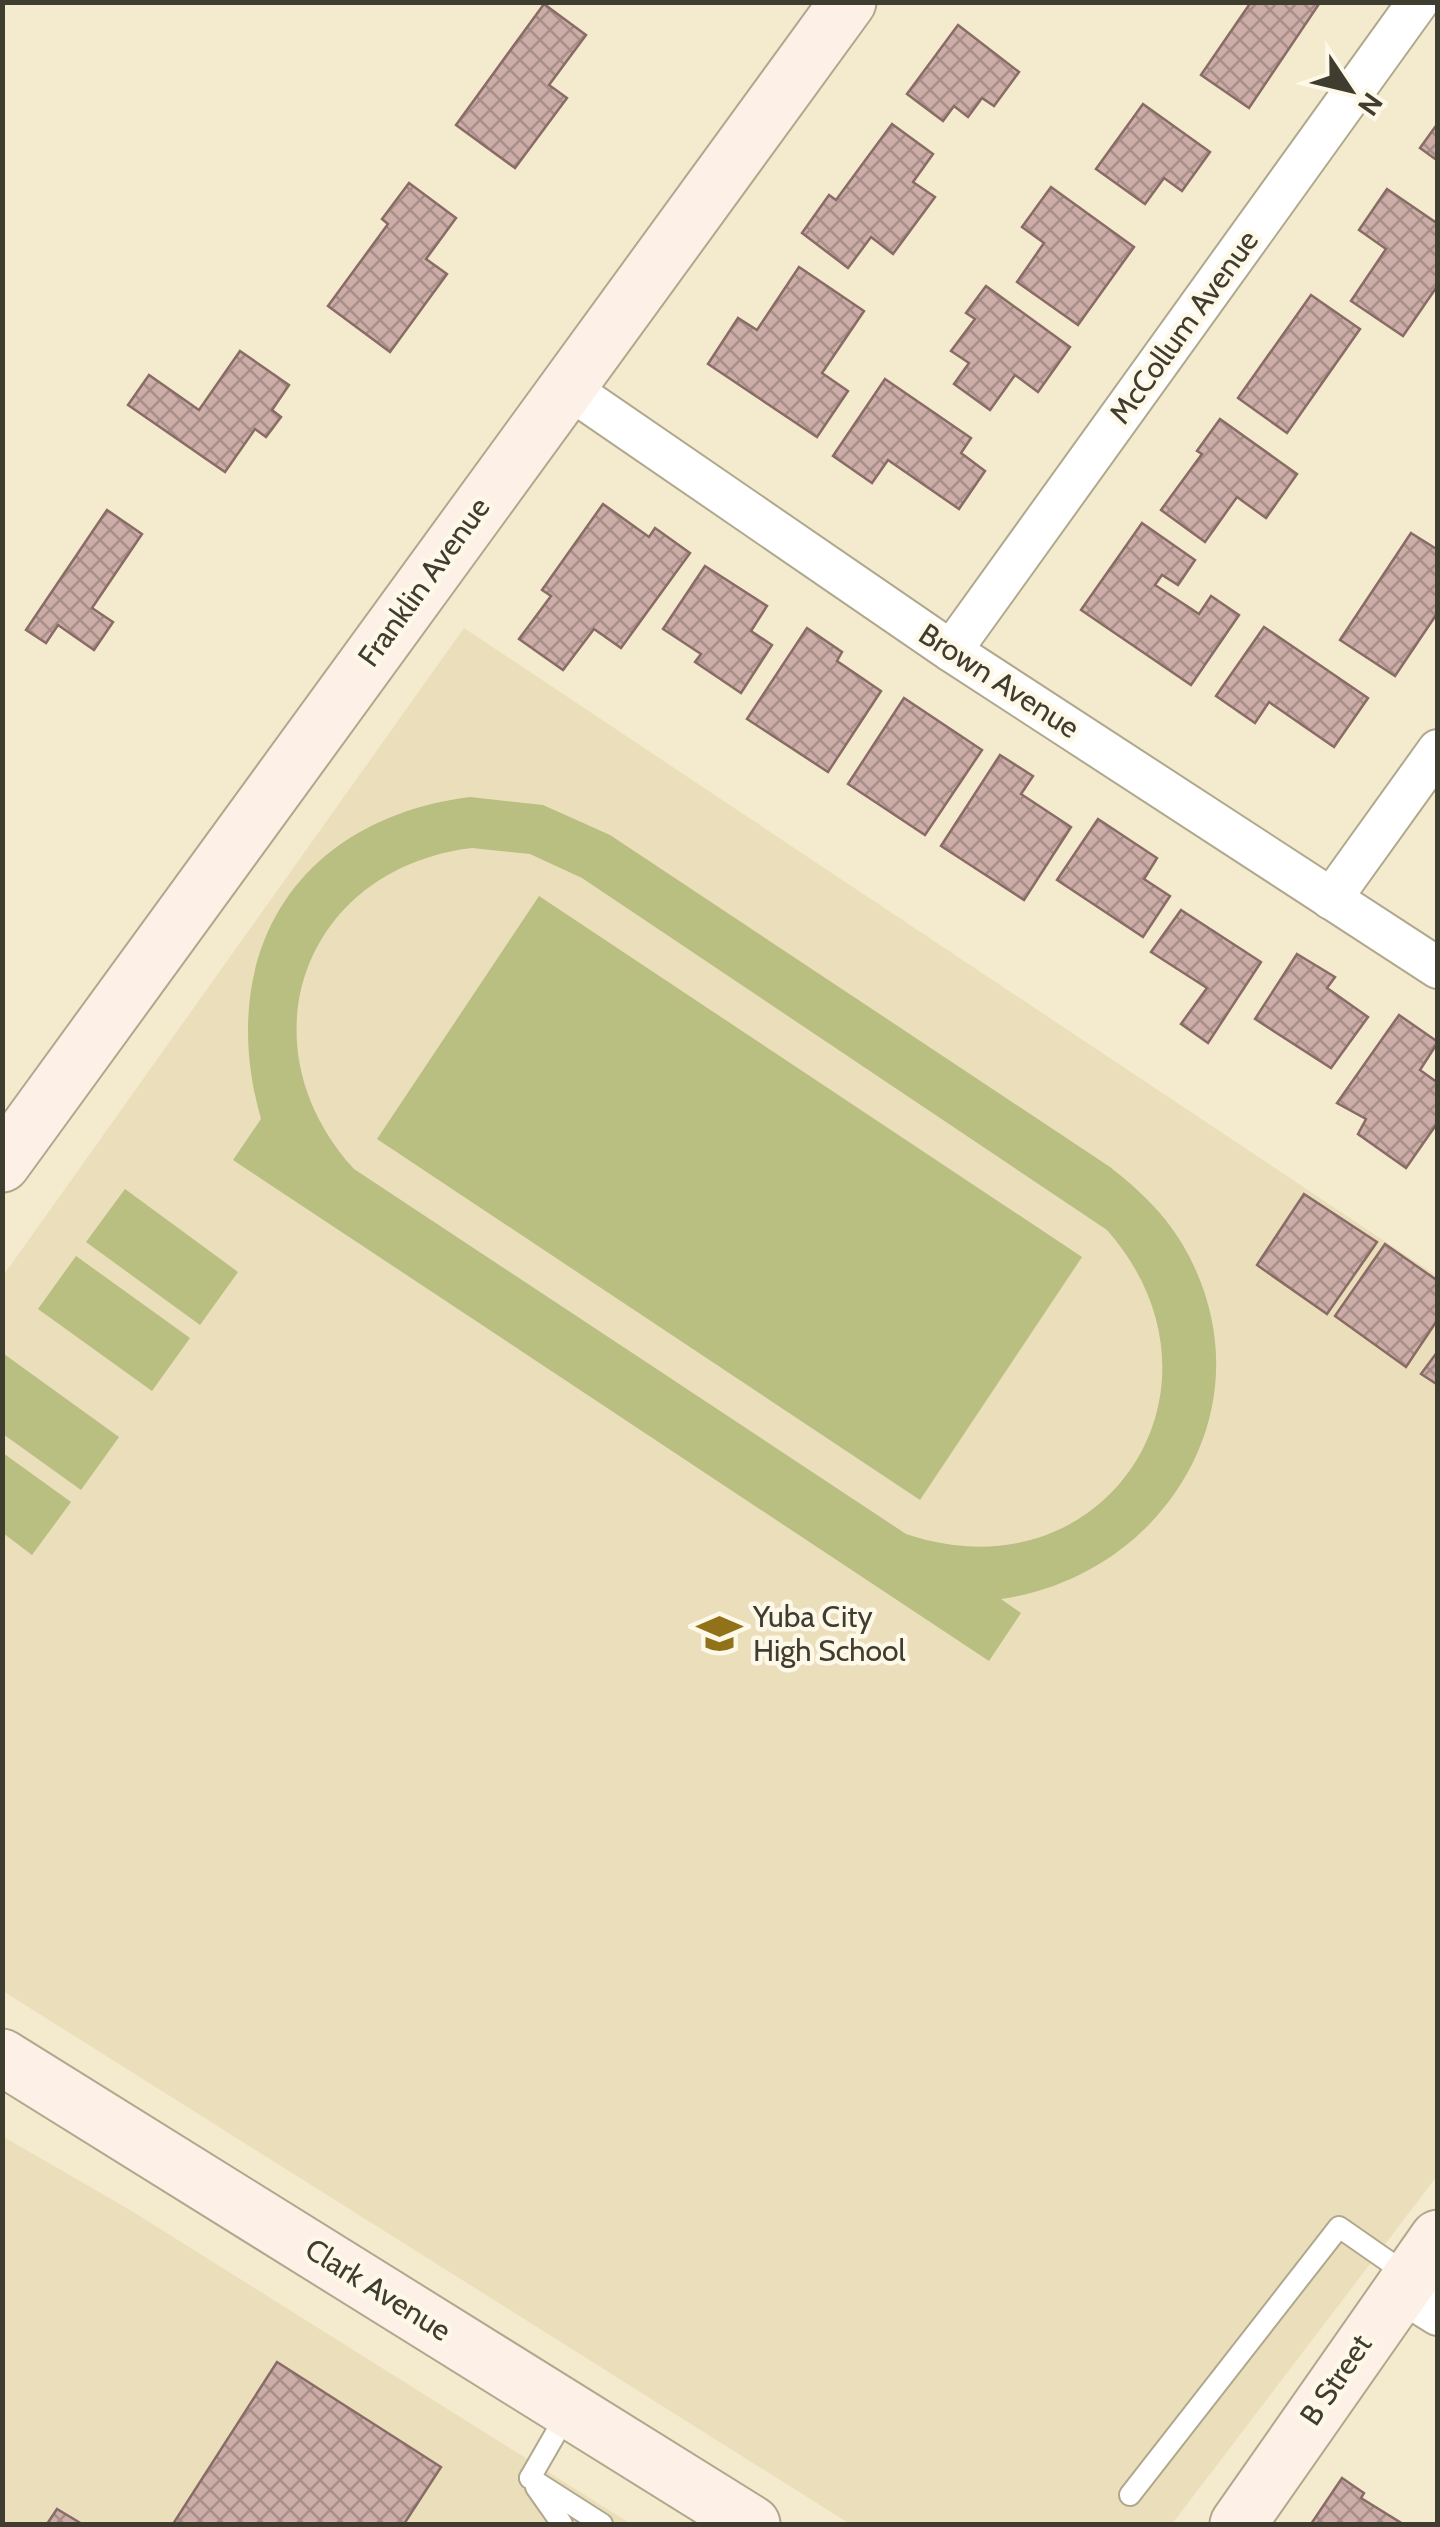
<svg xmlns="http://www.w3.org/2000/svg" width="1440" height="2527" viewBox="0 0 1440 2527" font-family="Cabin,sans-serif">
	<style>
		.built { fill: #eadebb }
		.garden { fill: #b8bf81; fill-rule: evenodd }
		.building { fill: url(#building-cross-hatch); stroke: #896c66; stroke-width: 2.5 }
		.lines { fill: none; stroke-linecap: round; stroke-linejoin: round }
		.lane-casing { stroke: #b0a88d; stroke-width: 24 }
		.street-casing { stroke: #b0a88d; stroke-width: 44 }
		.secondary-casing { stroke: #b0a88d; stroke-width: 59 }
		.lane { stroke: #fff; stroke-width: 20 }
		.street { stroke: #fff; stroke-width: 40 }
		.secondary { stroke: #fdf0e7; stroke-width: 55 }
		.labels { text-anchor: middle; stroke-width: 9; stroke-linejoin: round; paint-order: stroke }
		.street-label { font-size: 30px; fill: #3f3c30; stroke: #fdf8e7 }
		.poi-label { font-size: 30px; fill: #3f3c30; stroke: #fdf8e7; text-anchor: start }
	</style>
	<defs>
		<pattern id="building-cross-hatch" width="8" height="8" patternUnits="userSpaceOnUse" patternTransform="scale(2.5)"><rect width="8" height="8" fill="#cdada7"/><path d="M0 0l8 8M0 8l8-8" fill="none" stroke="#a88e88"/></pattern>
	</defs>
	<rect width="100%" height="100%" fill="#f4ebce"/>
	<g class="built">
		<polygon points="464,628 1437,1276 1437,2176 1172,2524 850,2524 3,1991 3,1276"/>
		<polygon points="2,2136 130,2210 631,2524 3,2524"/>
	</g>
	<g class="garden">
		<path d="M470,797L543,805L610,835L1110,1167C1143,1193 1171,1220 1190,1258C1268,1411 1162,1576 1001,1599L1021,1613L989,1661L233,1160L261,1119C214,953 297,819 470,797ZM472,848L530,854L582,878L1107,1230C1245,1387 1105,1601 906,1534L354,1169C240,1044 304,868 472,848Z"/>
		<polygon points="539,896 1082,1257 920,1500 377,1139"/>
		<polygon points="125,1189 238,1272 200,1325 86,1242"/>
		<polygon points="76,1256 190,1338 152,1391 38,1309"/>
		<polygon points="4,1354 119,1437 81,1490 3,1434"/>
		<polygon points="3,1453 71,1502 32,1555 3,1533"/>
	</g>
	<g class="building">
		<polygon points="1251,2 1319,4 1249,108 1201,75"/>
		<polygon points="544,4 586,35 549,85 567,98 515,168 456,125"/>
		<polygon points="958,25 1019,72 994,106 982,98 968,117 954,106 943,121 907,94"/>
		<polygon points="1143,104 1210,152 1182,191 1164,178 1145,204 1096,169"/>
		<polygon points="1438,123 1438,161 1420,148"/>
		<polygon points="892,124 933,154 913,182 935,197 893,254 871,237 848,268 802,233 829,195 836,200"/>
		<polygon points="409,183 456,218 426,259 447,274 390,352 328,306 388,224 382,219"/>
		<polygon points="1051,187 1134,247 1078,325 1017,282 1044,243 1022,227"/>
		<polygon points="1387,189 1438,224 1438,285 1403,336 1351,301 1386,249 1359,230"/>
		<polygon points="799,267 864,311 822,373 848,391 817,437 708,364 738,318 757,330"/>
		<polygon points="986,286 1070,347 1038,392 1015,375 990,410 954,384 969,363 951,351 975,319 966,313"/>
		<polygon points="1311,295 1360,329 1287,433 1238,398"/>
		<polygon points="240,351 289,385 272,410 281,417 266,437 255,429 225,472 128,405 149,375 199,410"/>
		<polygon points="885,379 971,438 961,453 985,471 959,509 888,460 872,483 833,456"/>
		<polygon points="1220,419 1297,474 1266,518 1237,497 1205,542 1161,510 1202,454 1197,451"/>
		<polygon points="603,504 649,537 655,528 690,553 621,648 594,629 563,670 519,639 551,596 542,590"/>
		<polygon points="107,510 142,534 92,608 113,622 94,650 58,625 46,643 26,630"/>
		<polygon points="1142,523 1195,560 1178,585 1162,575 1155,585 1199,614 1211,596 1239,615 1191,685 1081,610"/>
		<polygon points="1411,533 1438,550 1438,612 1395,676 1340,640"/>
		<polygon points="705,566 767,606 751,631 772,645 741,693 695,662 701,654 663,629"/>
		<polygon points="1264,627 1368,698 1334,747 1269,702 1255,723 1216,696"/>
		<polygon points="807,628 842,652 837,661 881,691 828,772 747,719"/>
		<polygon points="904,698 982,750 925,835 848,784"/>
		<polygon points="1000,755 1033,776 1021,794 1071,827 1024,900 941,846"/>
		<polygon points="1098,819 1157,858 1144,879 1170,896 1143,937 1057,880"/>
		<polygon points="1181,910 1261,962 1208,1043 1181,1024 1207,988 1151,952"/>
		<polygon points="1297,954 1335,977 1327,988 1368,1017 1331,1068 1255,1019"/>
		<polygon points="1399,1015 1438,1042 1420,1070 1438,1083 1438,1122 1406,1168 1358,1134 1366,1119 1337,1103"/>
		<polygon points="1304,1194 1377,1242 1327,1314 1257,1265"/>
		<polygon points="1385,1244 1438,1281 1438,1319 1406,1367 1335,1316"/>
		<polygon points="1438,1351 1438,1385 1421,1374"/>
		<polygon points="277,2362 441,2467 404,2524 173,2524"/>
		<polygon points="1342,2478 1364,2493 1361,2498 1403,2524 1311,2524"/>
		<polygon points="57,2509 82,2524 47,2524"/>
	</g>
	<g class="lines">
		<defs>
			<g id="lane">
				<polyline points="530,2478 602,2524"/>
				<polyline points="530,2478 568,2412"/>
				<polyline points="536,2487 562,2524"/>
				<polyline points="1130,2495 1339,2227 1408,2275"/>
			</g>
			<g id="street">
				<polyline points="565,386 951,651 1438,968"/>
				<polyline points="951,651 1418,2"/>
				<polyline points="1331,899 1438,750"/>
				<polyline points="1398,2290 1438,2315"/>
			</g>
			<g id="secondary">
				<polyline points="2,1164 848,2"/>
				<polyline points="2,2057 752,2524"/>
				<polyline points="1238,2524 1438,2238"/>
			</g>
		</defs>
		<use href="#lane" class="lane-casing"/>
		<use href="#street" class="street-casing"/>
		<use href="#secondary" class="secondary-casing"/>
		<use href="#lane" class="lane"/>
		<use href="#street" class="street"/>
		<use href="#secondary" class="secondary"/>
	</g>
	<defs>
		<symbol id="school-bare" viewBox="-9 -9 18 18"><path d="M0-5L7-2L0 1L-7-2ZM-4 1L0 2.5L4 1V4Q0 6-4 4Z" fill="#917218" stroke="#fdf8e7" stroke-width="2.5" paint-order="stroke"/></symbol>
	</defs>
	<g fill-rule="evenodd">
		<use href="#school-bare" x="688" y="1602" width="63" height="63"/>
	</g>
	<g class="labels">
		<g class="street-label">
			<text transform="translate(1184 327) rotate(-54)" y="10">McCollum Avenue</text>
			<text transform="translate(424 582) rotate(-54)" y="10">Franklin Avenue</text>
			<text transform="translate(999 681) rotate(33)" y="10">Brown Avenue</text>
			<text transform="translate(378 2290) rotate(32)" y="10">Clark Avenue</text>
			<text transform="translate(1336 2380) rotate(-56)" y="10">B Street</text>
		</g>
		<g class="poi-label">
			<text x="753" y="1627">Yuba City<tspan x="753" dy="34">High School</tspan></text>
		</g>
	</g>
	<rect width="1440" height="2527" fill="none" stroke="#3f3c30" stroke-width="10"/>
	<g transform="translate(1350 90) rotate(125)" stroke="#fdf8e7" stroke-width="8" paint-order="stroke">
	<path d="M0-8L18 38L0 25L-18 38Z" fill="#3f3c30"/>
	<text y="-15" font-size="28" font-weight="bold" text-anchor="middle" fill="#3f3c30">N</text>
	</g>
</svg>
